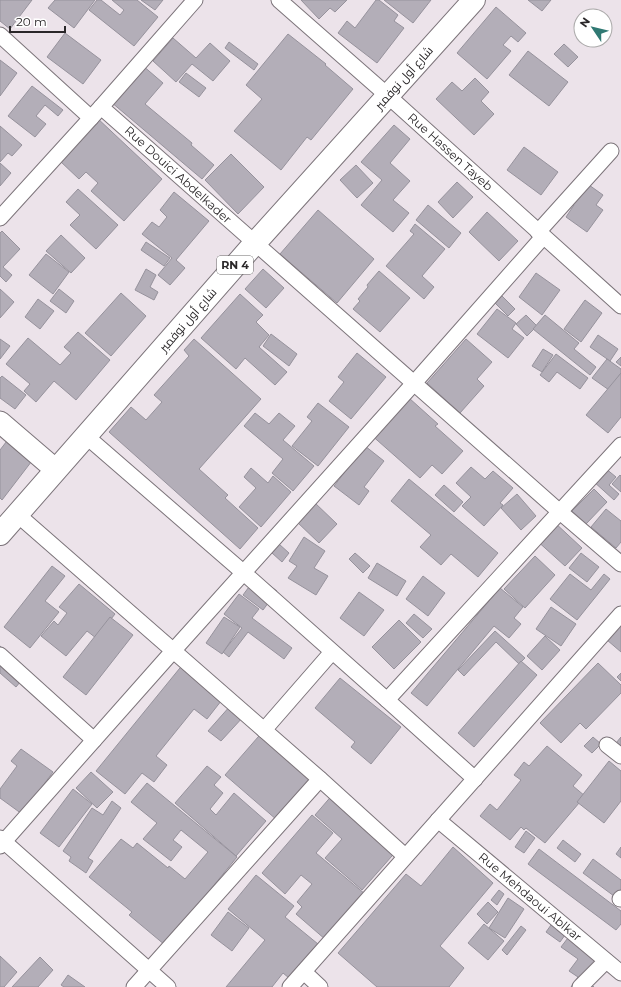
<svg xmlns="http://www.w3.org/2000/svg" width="621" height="987" viewBox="0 0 621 987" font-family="Montserrat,Cairo,sans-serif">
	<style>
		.building { fill: #b3aeb8; stroke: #96929c }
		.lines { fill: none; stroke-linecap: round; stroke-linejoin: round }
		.minor-casing { stroke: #7c747a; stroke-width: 17 }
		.secondary-casing { stroke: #7c747a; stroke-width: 23 }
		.primary-casing { stroke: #7c747a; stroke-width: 24 }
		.minor { stroke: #fff; stroke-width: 15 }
		.secondary { stroke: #fff; stroke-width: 21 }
		.primary { stroke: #fff; stroke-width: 22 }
		.labels { text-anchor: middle; stroke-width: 3; stroke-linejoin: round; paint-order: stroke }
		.shield { fill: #fff; stroke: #6a6869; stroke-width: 1 }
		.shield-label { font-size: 11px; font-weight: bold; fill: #2a2729 }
		.street-label { font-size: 12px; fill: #2a2729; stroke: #fff }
	</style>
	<rect width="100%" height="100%" fill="#ece3ea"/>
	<g class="building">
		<polygon points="0,0 32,0 10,29 0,21"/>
		<polygon points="55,0 95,0 74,28 48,8"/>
		<polygon points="97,0 101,0 120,15 124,10 112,0 137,0 158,17 134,46 89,10"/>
		<polygon points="141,0 163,0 155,10"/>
		<polygon points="301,0 347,0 335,12 330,8 319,19"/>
		<polygon points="376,0 379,0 398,15 394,21 404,28 377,63 338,33 347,21 355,28"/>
		<polygon points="384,0 431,0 413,23"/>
		<polygon points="528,0 551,0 542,11"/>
		<polygon points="496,7 526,33 518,42 511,36 503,45 511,51 487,79 457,53"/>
		<polygon points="65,33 101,60 83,84 47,57"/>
		<polygon points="288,34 326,64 325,65 353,89 311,140 307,137 281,170 234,131 262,99 246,85"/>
		<polygon points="173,38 196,58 210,43 230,61 213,81 192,64 176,82 153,61"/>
		<polygon points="229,42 258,64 254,70 225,48"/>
		<polygon points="564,44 578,57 568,67 554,54"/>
		<polygon points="528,51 568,82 549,106 509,75"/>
		<polygon points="0,60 17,73 0,96"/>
		<polygon points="142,65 163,83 145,104 192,143 191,145 214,165 202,179 111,102"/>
		<polygon points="186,73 206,88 199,97 179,82"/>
		<polygon points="475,78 489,92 481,101 494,114 474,135 436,99 452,82 462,91"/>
		<polygon points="32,86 63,110 58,116 45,105 36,116 46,124 35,137 8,116"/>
		<polygon points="95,116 162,179 124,221 91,191 98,183 86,172 79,179 60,161"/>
		<polygon points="394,125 410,139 390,163 410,181 393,200 409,213 393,232 361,205 382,180 361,162"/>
		<polygon points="0,126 22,145 12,156 8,153 0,162"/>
		<polygon points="524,147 558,172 541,195 507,170"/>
		<polygon points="231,154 264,187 238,214 205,180"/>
		<polygon points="0,163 11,173 0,186"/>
		<polygon points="356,165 373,183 357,198 340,180"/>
		<polygon points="582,180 603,195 596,205 603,210 587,232 566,217 574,205 573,204"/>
		<polygon points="457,182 473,197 453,218 438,202"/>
		<polygon points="78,189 118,225 96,249 70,225 80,215 66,202"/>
		<polygon points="174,192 209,221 176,260 185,268 170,285 158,275 172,258 142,234 152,222 159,227 167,217 160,210"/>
		<polygon points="428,205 461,233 449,248 416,220"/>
		<polygon points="318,210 374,259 337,303 280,254"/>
		<polygon points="487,212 518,241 499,261 469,232"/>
		<polygon points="415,224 445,249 422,276 434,287 424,299 386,266 414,234 410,231"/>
		<polygon points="2,231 20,249 3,267 12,275 6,282 0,276 0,233"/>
		<polygon points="61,235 85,258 71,273 46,251"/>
		<polygon points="146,242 170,258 164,266 141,250"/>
		<polygon points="46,254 69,272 53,294 29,275"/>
		<polygon points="146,269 156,275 150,287 158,292 154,300 135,290"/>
		<polygon points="263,269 284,288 266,308 245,289"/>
		<polygon points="379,271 410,298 380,332 353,309 360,301 358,299 368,287 367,285"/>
		<polygon points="536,273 560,290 542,315 519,297"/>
		<polygon points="0,289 14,302 0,318"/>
		<polygon points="59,289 74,301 66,313 50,301"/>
		<polygon points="121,293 146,316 111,356 85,333"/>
		<polygon points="240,294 263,315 256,322 269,335 259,347 287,372 275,385 245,358 236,369 201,338"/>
		<polygon points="501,295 515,309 508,316 494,302"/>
		<polygon points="38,299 54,311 40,329 25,317"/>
		<polygon points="585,300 602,313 581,342 564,329"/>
		<polygon points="497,309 516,323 512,329 524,338 508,358 477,334"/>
		<polygon points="526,315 537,326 527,336 516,324"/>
		<polygon points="545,315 579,343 574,349 596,367 590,375 533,329"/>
		<polygon points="78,332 110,360 76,400 54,381 36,402 24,391 30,384 6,364 28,338 60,365 71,353 64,347"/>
		<polygon points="271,334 297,354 289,366 263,346"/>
		<polygon points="598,335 618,349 610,361 590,347"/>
		<polygon points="0,339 10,346 0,359"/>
		<polygon points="194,339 261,399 199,469 228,495 225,498 258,528 240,549 109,432 131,407 146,420 162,402 154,395 189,356 184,350"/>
		<polygon points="466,339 492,362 477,379 484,386 460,413 427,383"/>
		<polygon points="543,349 553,355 542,372 532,366"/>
		<polygon points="357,353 386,377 351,419 329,401 344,382 338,377"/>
		<polygon points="556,354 588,378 580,389 557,372 549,382 540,375"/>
		<polygon points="621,357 621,366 616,362"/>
		<polygon points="607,359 621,369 621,373 609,390 592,378"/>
		<polygon points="621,373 621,417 608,433 586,415"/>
		<polygon points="2,376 26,395 15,409 0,398 0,378"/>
		<polygon points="409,398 438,424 435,426 463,451 442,474 432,465 420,478 369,433"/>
		<polygon points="318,403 349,427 318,466 292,446 312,421 307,417"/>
		<polygon points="255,413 269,424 279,413 295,426 283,440 314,466 293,491 272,473 283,459 244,426"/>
		<polygon points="13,433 38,453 2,500 0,498 0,450"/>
		<polygon points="365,446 384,461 364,487 369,491 359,505 334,486"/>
		<polygon points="471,467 485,479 493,471 513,488 500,503 503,505 484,526 462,506 471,497 456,483"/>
		<polygon points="251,468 268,483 273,476 291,492 261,527 239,507 256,488 244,477"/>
		<polygon points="605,468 616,477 609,485 619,494 614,500 593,481"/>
		<polygon points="620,475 621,476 621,492 612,484"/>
		<polygon points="409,479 498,553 478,577 451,554 441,565 420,547 431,535 391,501"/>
		<polygon points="444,485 463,502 454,512 435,495"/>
		<polygon points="594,489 607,502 586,524 572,511"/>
		<polygon points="517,494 536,516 521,530 501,508"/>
		<polygon points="314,502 337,524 319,543 296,521"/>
		<polygon points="606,509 621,521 621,542 616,548 591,527"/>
		<polygon points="553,521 582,548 565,566 535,539"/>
		<polygon points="304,537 325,551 314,568 328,576 316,595 288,578 297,566 289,561"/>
		<polygon points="279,544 289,553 282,562 272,553"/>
		<polygon points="355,553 370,566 363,573 349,559"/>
		<polygon points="581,553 599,567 587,582 569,568"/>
		<polygon points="535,556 555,575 525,608 504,589"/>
		<polygon points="377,563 406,581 397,596 368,578"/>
		<polygon points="52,566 65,576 45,601 59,612 30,648 4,627"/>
		<polygon points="570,574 591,590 604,574 610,579 577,620 550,599"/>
		<polygon points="257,576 277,591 263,610 243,595"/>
		<polygon points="423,576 445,593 428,616 406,599"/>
		<polygon points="79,584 115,614 96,638 87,631 66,656 41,636 54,621 58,625 67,613 59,607"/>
		<polygon points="500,588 523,607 514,618 521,624 509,638 494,626 427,706 411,693"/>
		<polygon points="359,592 384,610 364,636 340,618"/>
		<polygon points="239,594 259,609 252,618 292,648 284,659 248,632 229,657 223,652 242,628 224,614"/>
		<polygon points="551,607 576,624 561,646 536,629"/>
		<polygon points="414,614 432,629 423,638 406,623"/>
		<polygon points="110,617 133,635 86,695 63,677"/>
		<polygon points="224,617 240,627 222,654 206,643"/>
		<polygon points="399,620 421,642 394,669 372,647"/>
		<polygon points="621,624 621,652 607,640"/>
		<polygon points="495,631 525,658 519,664 496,642 464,676 458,670"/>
		<polygon points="545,636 560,650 542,670 527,656"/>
		<polygon points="0,646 29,671 16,687 0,673"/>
		<polygon points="521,661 537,675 474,747 458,733"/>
		<polygon points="184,663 225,696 207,719 194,709 156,756 167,765 154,782 142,773 125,794 96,771"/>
		<polygon points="598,663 621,685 621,693 586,729 580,723 561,743 540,723"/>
		<polygon points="621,673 621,681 617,677"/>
		<polygon points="340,678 401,727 371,764 351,747 355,742 315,708"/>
		<polygon points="231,705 244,716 221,741 208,731"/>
		<polygon points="265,729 316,775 277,820 225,775"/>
		<polygon points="593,737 601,744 592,753 584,746"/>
		<polygon points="621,737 621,747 616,743"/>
		<polygon points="547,746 582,775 573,786 585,796 545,843 526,828 524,830 521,827 510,840 480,816 490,804 497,810 521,780 514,775 524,762 529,766"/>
		<polygon points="21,749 53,772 22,814 0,798 0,789 17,766 11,761"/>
		<polygon points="609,761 621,771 621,801 604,823 577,802"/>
		<polygon points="207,766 221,777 214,785 223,793 210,809 216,815 234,793 266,821 236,856 175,803"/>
		<polygon points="91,772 113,792 97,808 76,788"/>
		<polygon points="147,783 237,857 165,945 129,915 132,912 89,877 121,839 133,848 137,843 168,868 169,866 185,879 208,852 181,830 173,840 182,847 171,861 143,839 157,823 131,802"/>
		<polygon points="73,789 92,804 59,847 40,833"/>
		<polygon points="334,793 399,848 362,890 325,858 342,839 315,815"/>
		<polygon points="112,801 121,808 88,858 93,861 86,873 69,861 71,857 63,851 92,808 103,815"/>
		<polygon points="312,815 333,833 316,853 365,894 326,940 296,914 302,907 297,902 312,884 301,875 285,894 262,873"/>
		<polygon points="526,831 535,838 524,853 515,847"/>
		<polygon points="563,840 581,854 575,862 557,848"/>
		<polygon points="453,847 493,883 440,946 464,968 449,987 377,987 338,953 406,874 421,886"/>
		<polygon points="621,847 621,858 616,854"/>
		<polygon points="539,849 621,911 621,924 616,930 528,864"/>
		<polygon points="593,859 621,880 621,895 618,899 583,873"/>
		<polygon points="256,875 294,906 285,917 318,944 289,978 283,973 272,987 226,987 265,940 228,909"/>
		<polygon points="499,890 504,894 497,905 491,900"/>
		<polygon points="508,898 524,909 505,938 489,928"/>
		<polygon points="488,902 498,912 487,924 477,914"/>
		<polygon points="228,912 249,928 232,951 211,935"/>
		<polygon points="556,918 570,928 560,942 546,932"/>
		<polygon points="484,924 504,941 488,960 468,943"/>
		<polygon points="521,926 526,930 507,955 502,950"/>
		<polygon points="574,930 601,961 586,981 594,987 571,987 578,977 569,971 578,959 561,947"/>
		<polygon points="0,956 17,972 4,987 0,987"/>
		<polygon points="40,957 53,970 38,987 12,987"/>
		<polygon points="68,975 85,987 64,987 61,985"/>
	</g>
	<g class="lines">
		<defs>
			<g id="minor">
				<polyline points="279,0 387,95 621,306"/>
				<polyline points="0,35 91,118"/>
				<polyline points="101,107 560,512 621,564"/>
				<polyline points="0,218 101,107 195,0"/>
				<polyline points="538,232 611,151"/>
				<polyline points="86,436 244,573 387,700 621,445"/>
				<polyline points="18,515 320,779 405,856"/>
				<polyline points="0,655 94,740"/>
				<polyline points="387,700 475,779"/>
				<polyline points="264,730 332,652"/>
				<polyline points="607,745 621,756"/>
				<polyline points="438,820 621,973"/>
				<polyline points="0,838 168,987"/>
				<polyline points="0,846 173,651 415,382 543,237"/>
				<polyline points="620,899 621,898"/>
				<polyline points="304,972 320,987"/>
				<polyline points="134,987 320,779"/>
				<polyline points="290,987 621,614"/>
				<polyline points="580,987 606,961"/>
			</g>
			<polyline id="secondary" points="0,422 56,470"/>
			<polyline id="primary" points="0,534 255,243 474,0"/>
		</defs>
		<use href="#minor" class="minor-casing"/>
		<use href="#secondary" class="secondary-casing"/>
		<use href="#primary" class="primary-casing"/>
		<use href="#minor" class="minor"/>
		<use href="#secondary" class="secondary"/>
		<use href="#primary" class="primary"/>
	</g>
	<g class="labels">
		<rect class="shield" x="217" y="256" width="36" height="18" rx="3"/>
		<g class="shield-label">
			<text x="235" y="269">RN 4</text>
		</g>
		<g class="street-label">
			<text transform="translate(404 78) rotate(-48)" y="4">شارع أول نوفمبر</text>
			<text transform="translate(450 152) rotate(42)" y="4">Rue Hassen Tayeb</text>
			<text transform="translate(178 175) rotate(42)" y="4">Rue Douici Abdelkader</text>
			<text transform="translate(188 320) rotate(-49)" y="4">شارع أول نوفمبر</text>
			<text transform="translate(530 897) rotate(40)" y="4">Rue Mehdaoui Ablkar</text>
		</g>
	</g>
	<g transform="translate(593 28) rotate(305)"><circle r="19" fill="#ffffff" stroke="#aaa9a9"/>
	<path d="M0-3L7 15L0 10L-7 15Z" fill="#307973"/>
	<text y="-6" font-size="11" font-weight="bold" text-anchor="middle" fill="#2a2729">N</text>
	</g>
	<path d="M10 26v6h55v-6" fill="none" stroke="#2a2729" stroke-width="2"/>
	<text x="16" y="26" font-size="12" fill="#2a2729" stroke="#ffffff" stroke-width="3" paint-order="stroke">20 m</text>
</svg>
